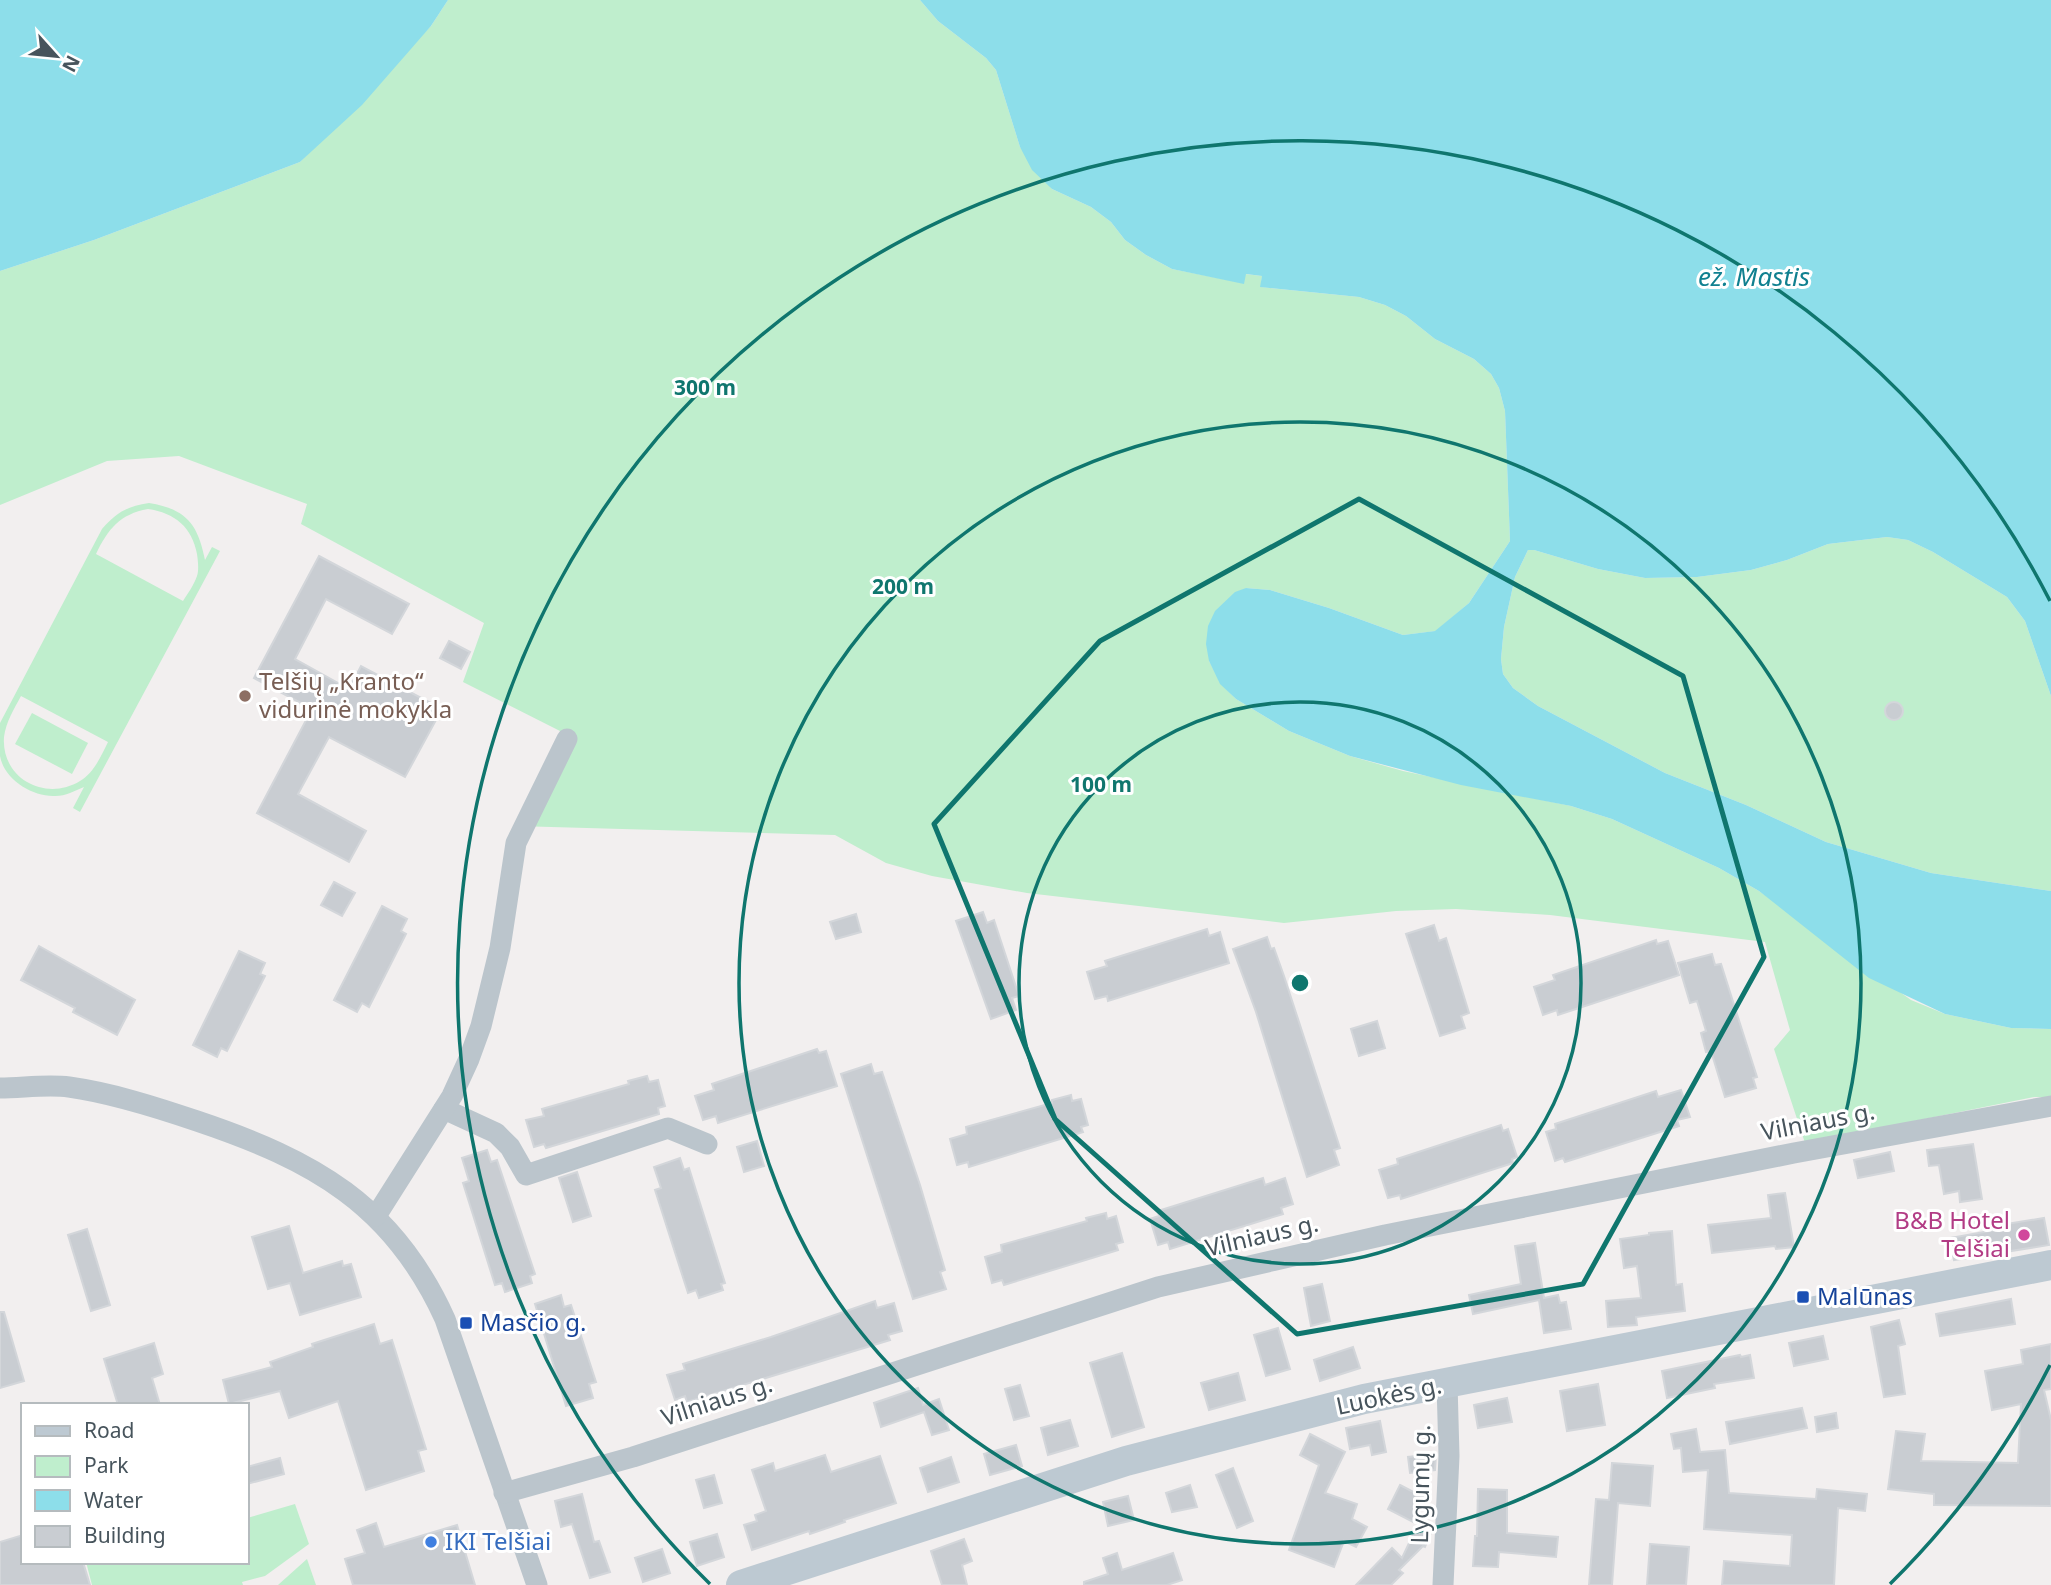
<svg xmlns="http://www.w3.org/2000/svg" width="2051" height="1585" viewBox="0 0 2051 1585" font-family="'Noto Sans',sans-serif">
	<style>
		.green { fill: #bfeecd; fill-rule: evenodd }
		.water { fill: #8ddeea }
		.building { fill: #c9cdd2; stroke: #d3d6da; stroke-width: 2 }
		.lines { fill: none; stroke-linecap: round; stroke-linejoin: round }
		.street { stroke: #bbc5cc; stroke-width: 21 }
		.secondary { stroke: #bdc9d2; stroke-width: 30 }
		.marked { fill: none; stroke: #0f766e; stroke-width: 5; stroke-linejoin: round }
		.ring { fill: none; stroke: #0f766e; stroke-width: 3.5 }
		.education-dot { fill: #8d6e63; stroke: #fff; stroke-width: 2.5 }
		.hotel-dot { fill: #d1479c; stroke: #fff; stroke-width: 2.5 }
		.transit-dot { fill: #1a4fb4; stroke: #fff; stroke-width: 2.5 }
		.shop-dot { fill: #3f7fe0; stroke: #fff; stroke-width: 2.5 }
		.labels { text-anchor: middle; stroke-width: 6; stroke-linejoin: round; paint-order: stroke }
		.education-label { font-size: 24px; fill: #785e54; stroke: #fff; text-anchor: start }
		.street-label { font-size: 24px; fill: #47545c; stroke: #fff }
		.hotel-label { font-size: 24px; fill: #b23c85; stroke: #fff; text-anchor: end }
		.transit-label { font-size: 24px; fill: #164399; stroke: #fff; text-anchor: start }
		.shop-label { font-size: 24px; fill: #366cbe; stroke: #fff; text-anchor: start }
		.water-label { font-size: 26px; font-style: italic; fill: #108090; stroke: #fff }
		.centre { fill: #0f766e; stroke: #fff; stroke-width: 3.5 }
		.ring-label { font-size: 21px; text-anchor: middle; font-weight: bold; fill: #0f766e; stroke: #fff; stroke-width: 6; stroke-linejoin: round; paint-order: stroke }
	</style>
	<rect width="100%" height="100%" fill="#f2efef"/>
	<g class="green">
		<polygon points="448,0 920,0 938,21 986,58 996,70 1020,147 1052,189 1091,207 1111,222 1125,240 1146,255 1172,269 1243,283 1245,274 1262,276 1261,287 1359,297 1385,305 1406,316 1435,339 1474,359 1491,374 1499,388 1505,411 1510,541 1469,603 1436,631 1403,635 1329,608 1270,590 1246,588 1209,661 1221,684 1236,699 1289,731 1350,756 1403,771 1571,806 1612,819 1719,868 1759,891 1911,1000 1945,1014 2011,1028 2051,1029 2051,1097 2034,1097 1805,1143 1774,1049 1790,1030 1765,942 1550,915 1456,909 1396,911 1284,923 1027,893 932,876 886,863 835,835 516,826 562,732 463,682 484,623 301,524 307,504 179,456 107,461 0,505 0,271 94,240 300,162 431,26"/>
		<path d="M149,503C186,509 198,524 205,560L212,547L220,551L80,812L73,808L84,787C74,791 64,797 53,796C31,796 4,779 0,756C0,746 0,734 0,723L102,529C116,513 127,506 149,503ZM148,509C175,513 192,527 197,554C198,561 199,570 197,576C194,585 188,593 183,601L96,554C108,529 120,514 148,509ZM21,696L108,742C101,756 94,773 80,781C46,802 1,779 4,737C6,722 14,709 21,696Z"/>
		<polygon points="1887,537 1908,540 1933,552 2007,597 2025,621 2051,696 2051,891 1931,873 1826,842 1746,805 1665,773 1538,706 1513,688 1503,674 1501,659 1504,627 1515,577 1528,550 1534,550 1598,569 1645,578 1697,577 1751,570 1787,560 1828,544"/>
		<polygon points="32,713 88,743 72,774 15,744"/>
		<polygon points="295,1504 309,1544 265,1576 242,1582 243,1585 92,1585 86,1562 247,1562 247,1518"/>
		<polygon points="307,1559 316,1585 278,1585"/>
	</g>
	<g class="water">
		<polygon points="0,0 448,0 431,26 362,105 300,162 94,240 0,271"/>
		<polygon points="920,0 2051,0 2051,696 2025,621 2007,597 1933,552 1908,540 1887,537 1828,544 1787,560 1751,570 1697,577 1645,578 1598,569 1534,550 1528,550 1515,577 1504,627 1501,659 1503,674 1513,688 1538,706 1665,773 1746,805 1826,842 1931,873 2051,891 2051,1029 2011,1028 1945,1014 1869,978 1759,891 1719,868 1612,819 1571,806 1461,785 1350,756 1289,731 1236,699 1220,684 1209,661 1206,644 1208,626 1215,611 1235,592 1246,588 1270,590 1329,608 1403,635 1435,631 1469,603 1510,541 1505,411 1499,388 1491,374 1474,359 1435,339 1406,316 1385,305 1359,297 1260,287 1262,276 1246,274 1244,284 1172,269 1146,255 1125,240 1111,222 1091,207 1052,189 1032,170 1020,147 996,70 986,58 938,21"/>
	</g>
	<g class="building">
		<polygon points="319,556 409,604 392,634 326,599 295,659 349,689 361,666 442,709 405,777 329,737 298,794 366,831 349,862 257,813 312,709 254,678"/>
		<polygon points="449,641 470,652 461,669 440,658"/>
		<circle cx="1894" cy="711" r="9"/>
		<polygon points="334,882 355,893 342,916 321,905"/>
		<polygon points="382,906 407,919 401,931 406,934 369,1007 362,1003 357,1012 334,1000"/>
		<polygon points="983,912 987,923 994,920 1019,996 1012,998 1016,1010 991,1019 956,921"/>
		<polygon points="856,914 861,932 836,939 830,922"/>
		<polygon points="1434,925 1439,941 1446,938 1469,1013 1461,1016 1465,1028 1440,1036 1406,934"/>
		<polygon points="1207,929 1209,936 1220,932 1229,963 1108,1001 1107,996 1095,999 1087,972 1107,966 1105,961"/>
		<polygon points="1267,937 1271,949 1274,948 1284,976 1340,1148 1334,1150 1339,1165 1307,1177 1256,1012 1233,949"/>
		<polygon points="1656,940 1657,944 1668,941 1679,975 1558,1015 1557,1010 1543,1015 1534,987 1555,980 1553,975"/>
		<polygon points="39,946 135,1000 117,1035 73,1012 75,1008 21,980"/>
		<polygon points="239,951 265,963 260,974 265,976 227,1051 221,1048 217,1057 193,1045"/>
		<polygon points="1712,954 1715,965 1721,964 1757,1077 1753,1078 1756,1088 1725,1097 1711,1051 1706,1052 1701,1033 1706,1031 1697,1001 1690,1003 1678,963"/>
		<polygon points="1377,1021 1385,1048 1359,1056 1351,1029"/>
		<polygon points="817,1049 819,1053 826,1051 837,1086 718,1123 716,1116 703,1120 695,1096 714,1090 712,1084"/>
		<polygon points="871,1064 874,1074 882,1072 920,1185 945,1270 940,1272 946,1289 913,1299 841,1074"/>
		<polygon points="647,1076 649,1082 658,1080 665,1106 658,1108 659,1114 546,1148 544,1144 534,1147 526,1120 544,1116 542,1109 629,1084 628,1081"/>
		<polygon points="1681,1090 1690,1117 1677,1120 1679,1126 1565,1162 1563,1158 1555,1161 1546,1132 1556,1129 1555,1124 1656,1091 1658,1097"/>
		<polygon points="1071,1095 1072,1101 1081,1099 1088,1125 1081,1127 1083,1132 969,1167 968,1162 957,1165 950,1139 967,1134 966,1127 1052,1103 1052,1100"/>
		<polygon points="1501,1125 1503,1131 1508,1129 1517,1157 1512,1159 1513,1163 1401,1199 1400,1195 1388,1198 1379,1170 1398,1164 1397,1159"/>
		<polygon points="757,1141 764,1166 744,1172 737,1147"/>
		<polygon points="1973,1144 1982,1199 1960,1202 1959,1191 1944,1194 1939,1165 1929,1166 1927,1150"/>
		<polygon points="487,1150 491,1162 497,1160 535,1274 530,1276 532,1283 505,1292 502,1283 495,1285 463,1183 469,1181 462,1158"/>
		<polygon points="1890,1152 1894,1171 1858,1178 1854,1160"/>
		<polygon points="680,1158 684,1170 689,1168 725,1283 721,1284 723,1290 699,1298 696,1290 688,1293 655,1190 661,1188 654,1167"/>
		<polygon points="577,1172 591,1216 573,1222 559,1178"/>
		<polygon points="1263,1178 1265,1185 1285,1178 1293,1204 1281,1208 1283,1214 1170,1249 1168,1242 1158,1245 1150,1219 1159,1216 1158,1211"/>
		<polygon points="1785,1193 1794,1247 1776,1249 1775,1246 1712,1253 1708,1225 1771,1218 1768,1195"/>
		<polygon points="1106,1213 1107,1219 1116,1216 1123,1242 1116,1244 1118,1250 1004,1285 1002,1280 992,1283 985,1257 1002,1252 1001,1245 1087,1221 1086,1218"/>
		<polygon points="2044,1218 2049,1245 1954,1260 1950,1238 2001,1229 2000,1225"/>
		<polygon points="289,1226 303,1273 342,1261 343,1266 351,1264 361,1297 300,1315 290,1283 268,1289 252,1237"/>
		<polygon points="87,1229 110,1305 91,1311 68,1235"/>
		<polygon points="1672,1231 1676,1285 1682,1284 1685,1311 1636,1317 1637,1325 1608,1327 1606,1301 1641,1298 1637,1266 1624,1268 1620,1239 1649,1235 1649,1233"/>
		<polygon points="1535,1243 1544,1298 1558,1295 1560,1303 1566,1302 1571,1329 1544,1333 1539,1300 1473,1314 1469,1295 1521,1284 1515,1246"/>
		<polygon points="1322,1284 1330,1321 1311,1326 1304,1288"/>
		<polygon points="561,1295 564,1307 571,1305 596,1382 589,1384 593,1398 566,1406 535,1304"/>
		<polygon points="2011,1299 2015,1324 1940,1336 1936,1314"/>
		<polygon points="875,1301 877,1308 894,1303 902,1331 888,1335 890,1340 687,1402 685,1396 675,1400 667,1375 685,1370 683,1364 771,1337"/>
		<polygon points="0,1312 4,1312 24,1381 0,1388"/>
		<polygon points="1899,1320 1905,1344 1898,1346 1905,1394 1884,1397 1871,1327"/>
		<polygon points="374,1324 380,1344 392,1340 426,1449 418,1451 424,1471 366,1490 338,1401 289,1418 280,1391 229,1404 223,1380 272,1367 270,1362 313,1347 312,1344"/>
		<polygon points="1278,1328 1290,1369 1266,1376 1254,1335"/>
		<polygon points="1823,1336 1828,1359 1794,1366 1789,1343"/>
		<polygon points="154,1343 163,1374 152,1378 160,1405 118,1405 104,1359"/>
		<polygon points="2051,1344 2051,1389 2044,1390 2051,1420 2051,1506 1934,1505 1934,1494 1888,1489 1896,1431 1925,1434 1921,1461 2018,1463 2021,1404 1992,1410 1985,1371 2023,1364 2021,1350"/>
		<polygon points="1353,1347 1360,1368 1320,1381 1314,1360"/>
		<polygon points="1122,1353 1144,1427 1112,1437 1090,1363"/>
		<polygon points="1740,1355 1741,1357 1750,1355 1754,1378 1714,1384 1715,1388 1667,1398 1662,1371"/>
		<polygon points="1238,1373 1245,1400 1209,1410 1201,1383"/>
		<polygon points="1598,1384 1605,1425 1567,1431 1560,1391"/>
		<polygon points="1020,1385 1029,1416 1014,1420 1005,1389"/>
		<polygon points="918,1388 923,1405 939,1399 949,1430 932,1435 924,1412 881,1427 874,1403"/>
		<polygon points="1507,1398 1512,1422 1478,1428 1474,1405"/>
		<polygon points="1802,1408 1807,1428 1730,1444 1726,1422"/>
		<polygon points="1836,1413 1838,1428 1817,1432 1815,1417"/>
		<polygon points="1070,1420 1078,1446 1048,1455 1041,1428"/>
		<polygon points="1380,1421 1386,1452 1372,1455 1370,1445 1350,1449 1346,1428"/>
		<polygon points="1696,1429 1700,1452 1725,1450 1729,1493 1816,1499 1817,1489 1867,1494 1865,1511 1838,1508 1834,1585 1722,1585 1724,1561 1790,1566 1792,1535 1704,1529 1708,1470 1683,1472 1681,1448 1674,1449 1671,1434"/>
		<polygon points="1310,1434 1345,1452 1325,1493 1357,1504 1352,1519 1367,1527 1356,1547 1344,1541 1334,1567 1289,1550 1319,1465 1300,1455"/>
		<polygon points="1016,1445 1022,1466 990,1475 984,1454"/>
		<polygon points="1436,1454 1435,1470 1410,1473 1408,1457"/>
		<polygon points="825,1455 831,1472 880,1456 896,1503 844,1520 845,1522 810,1534 809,1531 752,1550 744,1525 757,1521 755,1515 766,1511 752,1470 773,1463 775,1471"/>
		<polygon points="951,1457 959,1482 928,1492 920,1468"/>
		<polygon points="280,1458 284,1474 247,1484 247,1467"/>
		<polygon points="1612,1463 1653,1466 1650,1506 1618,1503 1612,1585 1589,1585 1596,1499 1609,1500"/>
		<polygon points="1233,1468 1253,1521 1237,1528 1216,1475"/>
		<polygon points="714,1475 722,1503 704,1508 696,1480"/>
		<polygon points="1190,1485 1197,1507 1172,1512 1166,1493"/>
		<polygon points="1400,1485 1425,1498 1413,1522 1388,1509"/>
		<polygon points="1478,1489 1507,1490 1507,1533 1558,1537 1556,1557 1499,1552 1498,1567 1473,1566 1475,1536 1477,1536"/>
		<polygon points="582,1494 594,1542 599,1541 610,1572 590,1578 572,1524 561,1527 555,1501"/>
		<polygon points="1128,1496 1134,1520 1108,1526 1103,1502"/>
		<polygon points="1419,1522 1433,1528 1425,1547 1423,1546 1399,1570 1403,1573 1391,1585 1356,1585 1392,1548 1402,1558"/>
		<polygon points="376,1523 384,1547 457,1525 475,1585 353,1585 345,1559 365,1553 357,1530"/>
		<polygon points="717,1534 724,1557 697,1566 690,1542"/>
		<polygon points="23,1535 23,1562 83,1562 90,1585 0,1585 0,1542"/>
		<polygon points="964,1539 972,1561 962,1565 967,1585 942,1585 931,1551"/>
		<polygon points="1650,1544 1689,1547 1686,1585 1647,1585"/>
		<polygon points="662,1549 670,1573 643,1582 635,1558"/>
		<polygon points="1117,1553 1122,1570 1173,1553 1182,1580 1167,1585 1084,1585 1084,1582 1108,1574 1103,1558"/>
	</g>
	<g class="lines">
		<g class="street">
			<path d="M0,1088C22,1088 47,1084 69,1087C112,1093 156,1107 197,1121C313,1160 393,1204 445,1319L537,1585"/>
			<polyline points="444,1109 496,1133 510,1147 526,1175 668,1128 707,1144"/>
			<polyline points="376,1216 452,1096 469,1059 481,1026 500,948 516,843 567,739"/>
			<polyline points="504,1493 633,1457 1158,1287 1385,1235 1794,1153 2051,1106"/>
			<polyline points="1443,1585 1449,1456 1447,1383"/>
		</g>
		<polyline class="secondary" points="741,1585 1126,1461 1364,1399 2051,1265"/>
	</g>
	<path class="marked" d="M1359,499L1683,676L1764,957L1583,1284L1297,1334L1055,1119L934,824L1100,641Z"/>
	<g class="ring">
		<circle cx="1300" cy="983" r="281"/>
		<circle cx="1300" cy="983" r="561"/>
		<path d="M2050 1365A842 842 0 0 1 1890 1584M710 1584A842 842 0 1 1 2050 601"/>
	</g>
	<circle class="education-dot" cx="245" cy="696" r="7"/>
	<circle class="hotel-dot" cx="2024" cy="1235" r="7"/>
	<g class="transit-dot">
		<rect x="1796" y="1290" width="14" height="14" rx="3.5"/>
		<rect x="459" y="1316" width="14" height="14" rx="3.5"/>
	</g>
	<circle class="shop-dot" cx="431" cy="1542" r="7"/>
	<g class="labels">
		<g class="education-label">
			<text x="259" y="690">Telšių „Kranto“<tspan x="259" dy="28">vidurinė mokykla</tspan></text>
		</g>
		<g class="street-label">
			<text transform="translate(1818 1122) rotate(-11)" y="8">Vilniaus g.</text>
			<text transform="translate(1262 1236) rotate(-13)" y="8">Vilniaus g.</text>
			<text transform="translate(1389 1396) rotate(-12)" y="8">Luokės g.</text>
			<text transform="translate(717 1401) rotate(-18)" y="8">Vilniaus g.</text>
			<text transform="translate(1421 1484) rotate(-89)" y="8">Lygumų g.</text>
		</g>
		<g class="hotel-label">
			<text x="2010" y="1229">B&amp;B Hotel<tspan x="2010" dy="28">Telšiai</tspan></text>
		</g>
		<g class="transit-label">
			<text x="1817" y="1305">Malūnas</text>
			<text x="480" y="1331">Masčio g.</text>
		</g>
		<g class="shop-label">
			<text x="445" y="1550">IKI Telšiai</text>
		</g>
		<g class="water-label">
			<text x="1754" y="286">ež. Mastis</text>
		</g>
	</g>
	<circle cx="1300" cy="983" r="10" class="centre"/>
	<g class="ring-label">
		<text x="705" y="395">300 m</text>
		<text x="903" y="594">200 m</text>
		<text x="1101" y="792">100 m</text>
	</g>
	<rect x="21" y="1403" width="228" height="161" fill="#ffffff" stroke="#b5bbbe" stroke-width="2"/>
	<rect x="35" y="1426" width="35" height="10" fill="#bdc9d2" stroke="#b5bbbe" stroke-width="2"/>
	<text x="84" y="1438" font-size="21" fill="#47545c">Road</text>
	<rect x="35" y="1456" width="35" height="21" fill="#bfeecd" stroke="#b5bbbe" stroke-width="2"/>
	<text x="84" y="1473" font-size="21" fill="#47545c">Park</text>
	<rect x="35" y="1490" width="35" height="21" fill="#8ddeea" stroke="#b5bbbe" stroke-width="2"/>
	<text x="84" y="1508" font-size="21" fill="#47545c">Water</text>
	<rect x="35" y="1526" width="35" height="21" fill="#c9cdd2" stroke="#b5bbbe" stroke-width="2"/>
	<text x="84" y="1543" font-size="21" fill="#47545c">Building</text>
	<g transform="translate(56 56) rotate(117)" stroke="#ffffff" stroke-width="5" paint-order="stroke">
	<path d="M0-5L12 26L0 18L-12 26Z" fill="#47545c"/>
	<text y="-10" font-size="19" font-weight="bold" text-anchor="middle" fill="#47545c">N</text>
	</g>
</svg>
